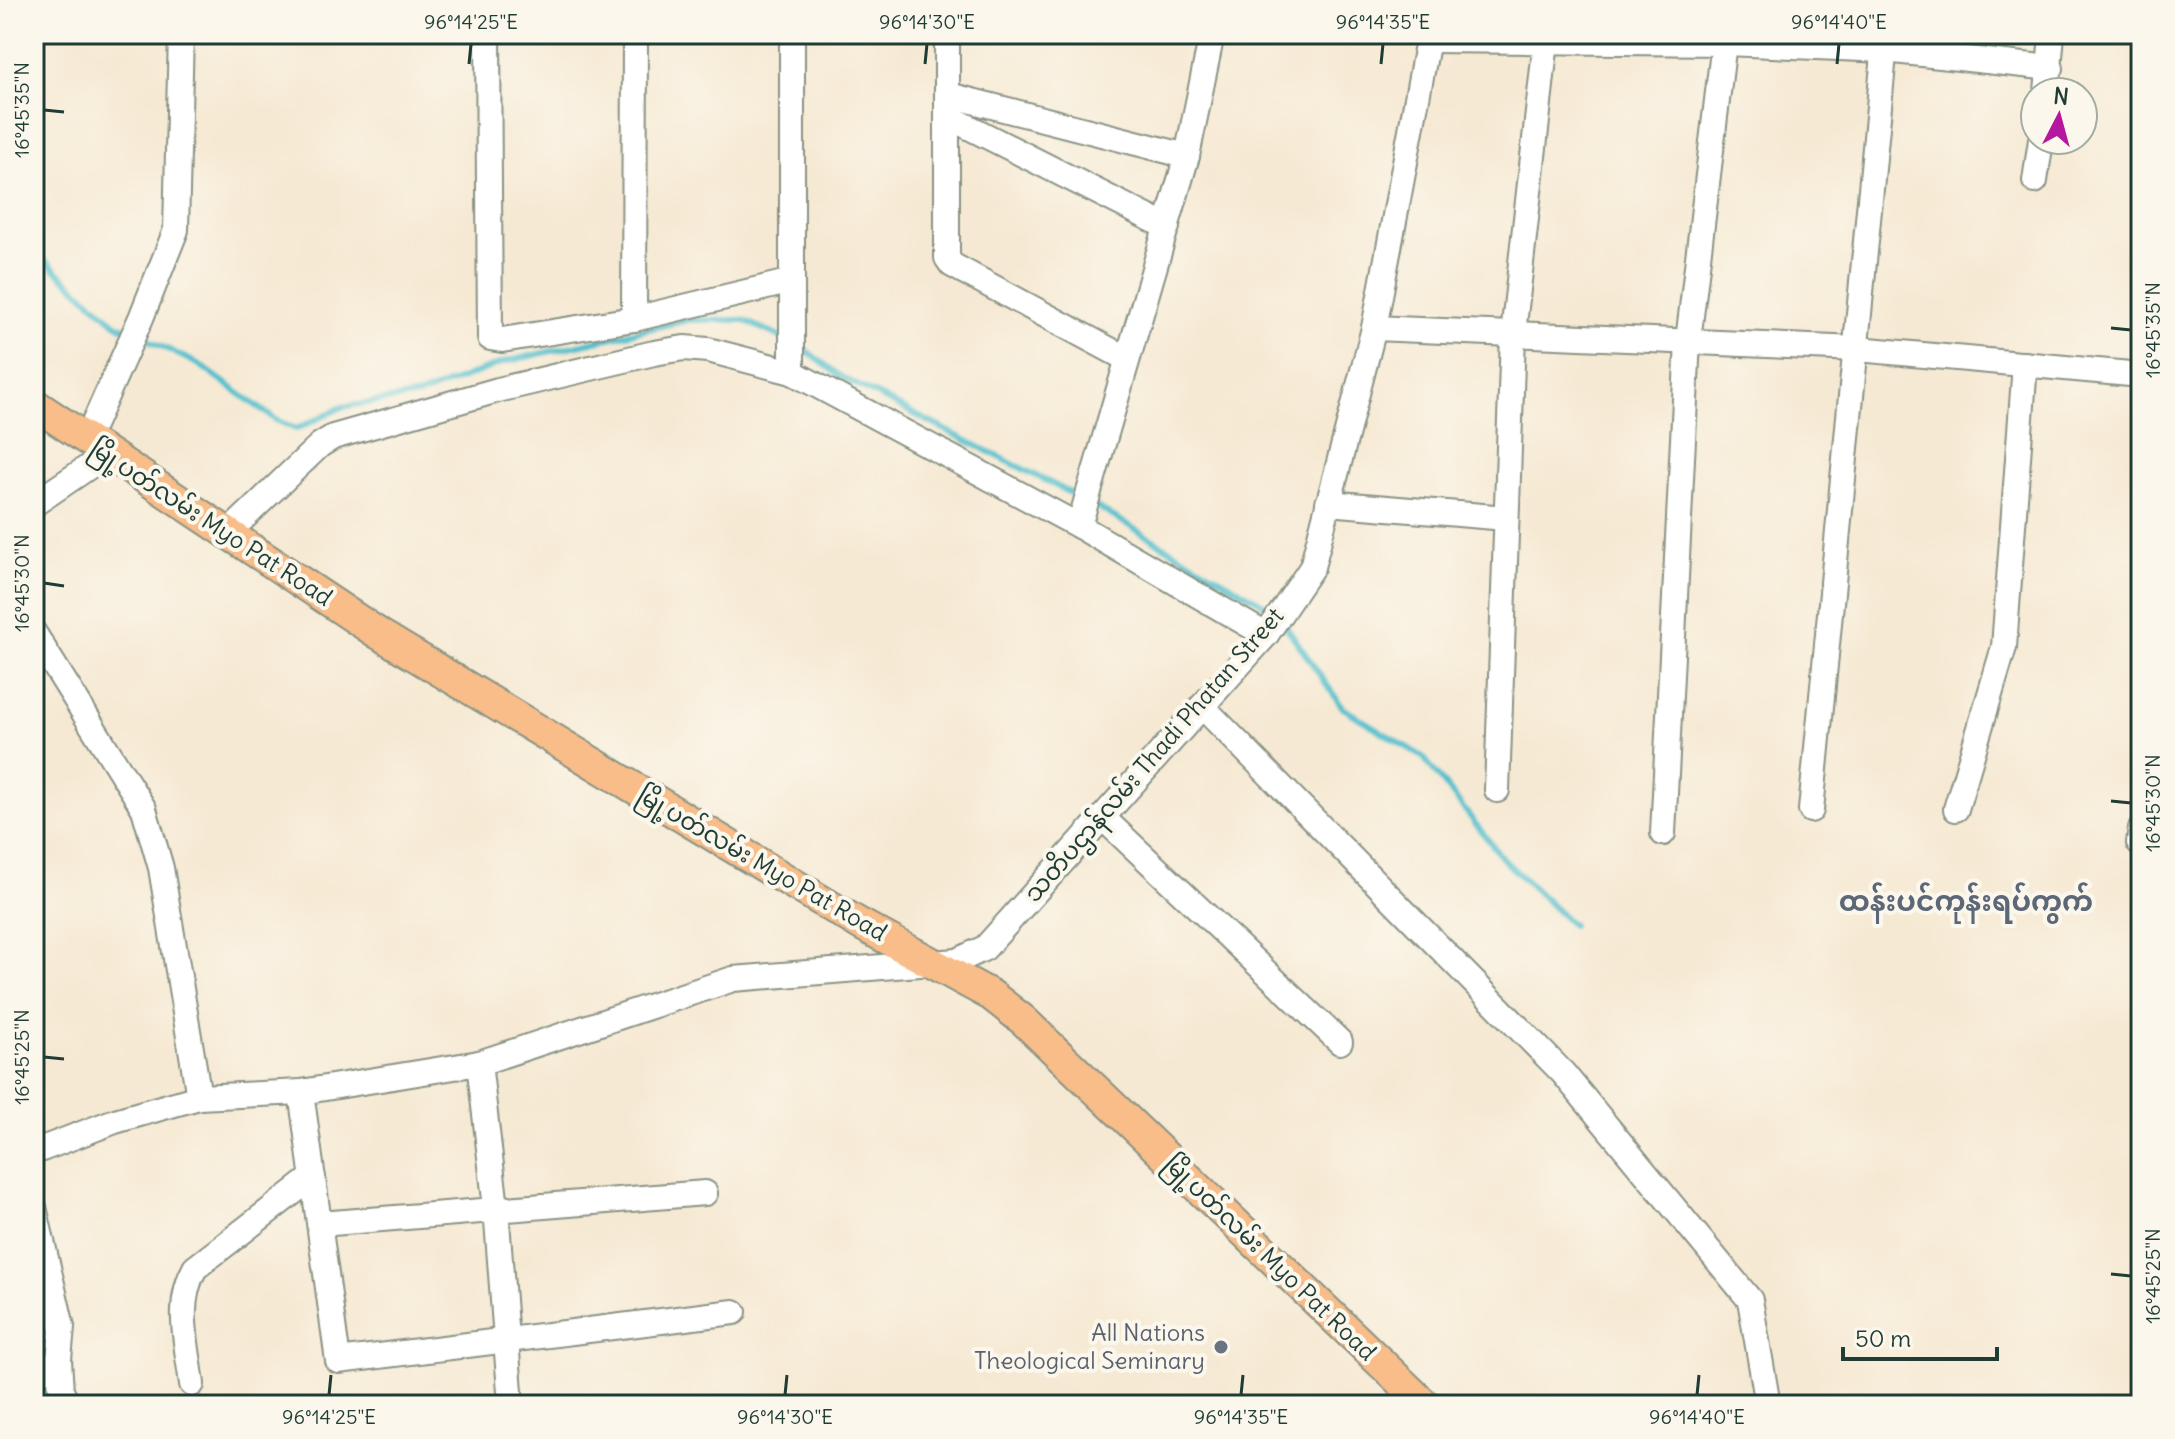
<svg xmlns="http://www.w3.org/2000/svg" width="2175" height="1439" viewBox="0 0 2175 1439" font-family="Delius,'Noto Sans Myanmar',sans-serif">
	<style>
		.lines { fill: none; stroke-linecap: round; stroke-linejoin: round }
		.stream { stroke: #54c0cd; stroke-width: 6 }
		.minor-casing { stroke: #8a9384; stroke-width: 28 }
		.major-casing { stroke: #8a9384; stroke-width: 34 }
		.minor { stroke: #fff; stroke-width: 24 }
		.major { stroke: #f8bd89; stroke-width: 30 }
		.ticks { fill: none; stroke: #1f3d34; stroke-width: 3 }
		.worship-dot { fill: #6b7280; stroke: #fbf7ec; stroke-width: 3 }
		.labels { text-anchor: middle; stroke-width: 8; stroke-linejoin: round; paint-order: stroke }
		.street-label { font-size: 24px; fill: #1f3d34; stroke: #fbf7ec }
		.worship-label { font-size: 24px; fill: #5b616d; stroke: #fbf7ec; text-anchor: end }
		.quarter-label { font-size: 28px; font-weight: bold; fill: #5c6778; stroke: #fbf7ec }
		.neatline { fill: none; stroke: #1f3d34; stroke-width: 3 }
		.ticks-label { font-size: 20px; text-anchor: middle; fill: #1f3d34 }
	</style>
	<rect width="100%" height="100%" fill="#fbf7ec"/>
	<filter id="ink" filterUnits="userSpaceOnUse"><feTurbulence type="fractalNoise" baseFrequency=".0125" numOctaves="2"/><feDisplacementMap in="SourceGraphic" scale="16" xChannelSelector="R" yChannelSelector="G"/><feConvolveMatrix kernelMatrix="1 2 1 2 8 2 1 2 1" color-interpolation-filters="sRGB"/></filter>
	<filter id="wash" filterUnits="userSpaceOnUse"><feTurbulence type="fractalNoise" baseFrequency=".006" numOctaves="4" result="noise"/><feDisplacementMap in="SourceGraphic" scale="32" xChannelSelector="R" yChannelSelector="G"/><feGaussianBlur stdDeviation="1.8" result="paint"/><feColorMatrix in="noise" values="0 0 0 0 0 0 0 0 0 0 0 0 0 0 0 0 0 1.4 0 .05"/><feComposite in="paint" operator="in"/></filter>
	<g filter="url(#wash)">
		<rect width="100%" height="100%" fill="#f6e9d3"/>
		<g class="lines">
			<g class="stream">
				<polyline points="34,251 115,323 130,331"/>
				<polyline points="140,336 200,365 276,420 296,429 342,407 419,395 504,362 687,320 743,320 785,339"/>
				<polyline points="799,345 841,377 1080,498"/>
				<polyline points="1090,503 1274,610"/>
				<polyline points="1283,622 1343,708 1423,757 1504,860 1572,925"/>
			</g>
		</g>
	</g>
	<g filter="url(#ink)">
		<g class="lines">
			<defs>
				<g id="minor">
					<polyline points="488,34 490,338 502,340 634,319 792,281"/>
					<polyline points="792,34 792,372"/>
					<polyline points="947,34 947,258 952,265 1127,359"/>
					<polyline points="1428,40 1725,43 1885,50 2051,68"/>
					<polyline points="2047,92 2052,34"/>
					<polyline points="949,95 1187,156"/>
					<polyline points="949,117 1167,227"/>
					<polyline points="2035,181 2041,140"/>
					<polyline points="634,319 635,34"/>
					<polyline points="1374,328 1858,349 2141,375"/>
					<polyline points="86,441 141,318 176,230 181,34"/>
					<polyline points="1328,503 1506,518"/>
					<polyline points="34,504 106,455"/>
					<polyline points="1079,526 1187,156 1212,34"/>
					<polyline points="229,532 320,445 333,437 498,390 654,353 684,348 708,350 792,372 1079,526 1266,635"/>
					<polyline points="34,633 144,809 161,868 199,1097"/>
					<polyline points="1202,706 1563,1073 1750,1300 1768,1405"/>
					<polyline points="1497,790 1513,334 1546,41"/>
					<polyline points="1956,809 2004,647 2025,364"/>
					<polyline points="1811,810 1886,34"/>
					<polyline points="1102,817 1340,1042"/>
					<polyline points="1663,833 1688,341 1725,34"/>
					<polyline points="2139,843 2141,829"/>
					<polyline points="479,1063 496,1208 511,1405"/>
					<polyline points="301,1092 338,1361 734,1312"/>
					<polyline points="34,1152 115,1121 199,1097 301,1092 479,1063 733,979 957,961 985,948 1266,635 1312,567 1374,328 1429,34"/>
					<polyline points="34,1207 62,1327 59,1360 34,1376"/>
					<polyline points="320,1224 705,1193"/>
					<polyline points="59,1360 61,1391 68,1405"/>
					<path d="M192,1384C187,1344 175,1304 195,1268L313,1177"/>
				</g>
				<polyline id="major" points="34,404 379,634 860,924 991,995 1023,1020 1425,1405"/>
			</defs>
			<use href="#minor" class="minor-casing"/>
			<use href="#major" class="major-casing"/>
			<use href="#minor" class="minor"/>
			<use href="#major" class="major"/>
		</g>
	</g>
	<path class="ticks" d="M469,64L471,44M925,64L927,44M1381,64L1383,44M1837,64L1839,44M44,110L64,112M2111,328L2131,330M44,583L64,586M2111,801L2131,803M44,1057L64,1059M2111,1274L2131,1276M329,1395L331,1375M785,1395L787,1375M1241,1395L1243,1375M1697,1395L1699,1375"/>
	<circle class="worship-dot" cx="1221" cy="1347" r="8"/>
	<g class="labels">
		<g class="street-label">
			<text transform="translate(211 523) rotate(33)" y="8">မြို့ပတ်လမ်း Myo Pat Road</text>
			<text transform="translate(1154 755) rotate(-49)" y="8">သတိပဌာန်လမ်း Thadi Phatan Street</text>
			<text transform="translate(762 864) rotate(30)" y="8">မြို့ပတ်လမ်း Myo Pat Road</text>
			<text transform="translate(1270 1258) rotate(44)" y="8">မြို့ပတ်လမ်း Myo Pat Road</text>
		</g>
		<g class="worship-label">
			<text x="1205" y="1341">All Nations<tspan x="1205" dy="28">Theological Seminary</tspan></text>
		</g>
		<g class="quarter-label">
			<text x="1966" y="911">ထန်းပင်ကုန်းရပ်ကွက်</text>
		</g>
	</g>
	<rect width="2175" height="1439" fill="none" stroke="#fbf7ec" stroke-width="88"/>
	<g transform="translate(2059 116) rotate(6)"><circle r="38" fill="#fbf7ec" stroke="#a3ada2" stroke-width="2"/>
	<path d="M0-6L14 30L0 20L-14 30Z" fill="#b5179e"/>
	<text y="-12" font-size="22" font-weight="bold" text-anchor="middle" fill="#1f3d34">N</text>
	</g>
	<path d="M1843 1347v12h154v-12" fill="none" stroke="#1f3d34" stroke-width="4"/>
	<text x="1855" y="1347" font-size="24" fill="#1f3d34" stroke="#fbf7ec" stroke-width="6" paint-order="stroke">50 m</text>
	<rect x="44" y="44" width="2087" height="1351" class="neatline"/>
	<g class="ticks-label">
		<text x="471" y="29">96°14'25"E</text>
		<text x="927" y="29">96°14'30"E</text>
		<text x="1383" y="29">96°14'35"E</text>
		<text x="1839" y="29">96°14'40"E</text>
		<text transform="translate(22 110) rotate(-90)" y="7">16°45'35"N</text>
		<text transform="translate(2153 330) rotate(-90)" y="7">16°45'35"N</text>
		<text transform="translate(22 583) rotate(-90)" y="7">16°45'30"N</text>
		<text transform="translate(2153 803) rotate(-90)" y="7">16°45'30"N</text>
		<text transform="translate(22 1057) rotate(-90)" y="7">16°45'25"N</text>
		<text transform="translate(2153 1276) rotate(-90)" y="7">16°45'25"N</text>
		<text x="329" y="1424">96°14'25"E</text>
		<text x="785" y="1424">96°14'30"E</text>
		<text x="1241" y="1424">96°14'35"E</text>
		<text x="1697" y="1424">96°14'40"E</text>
	</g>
</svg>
